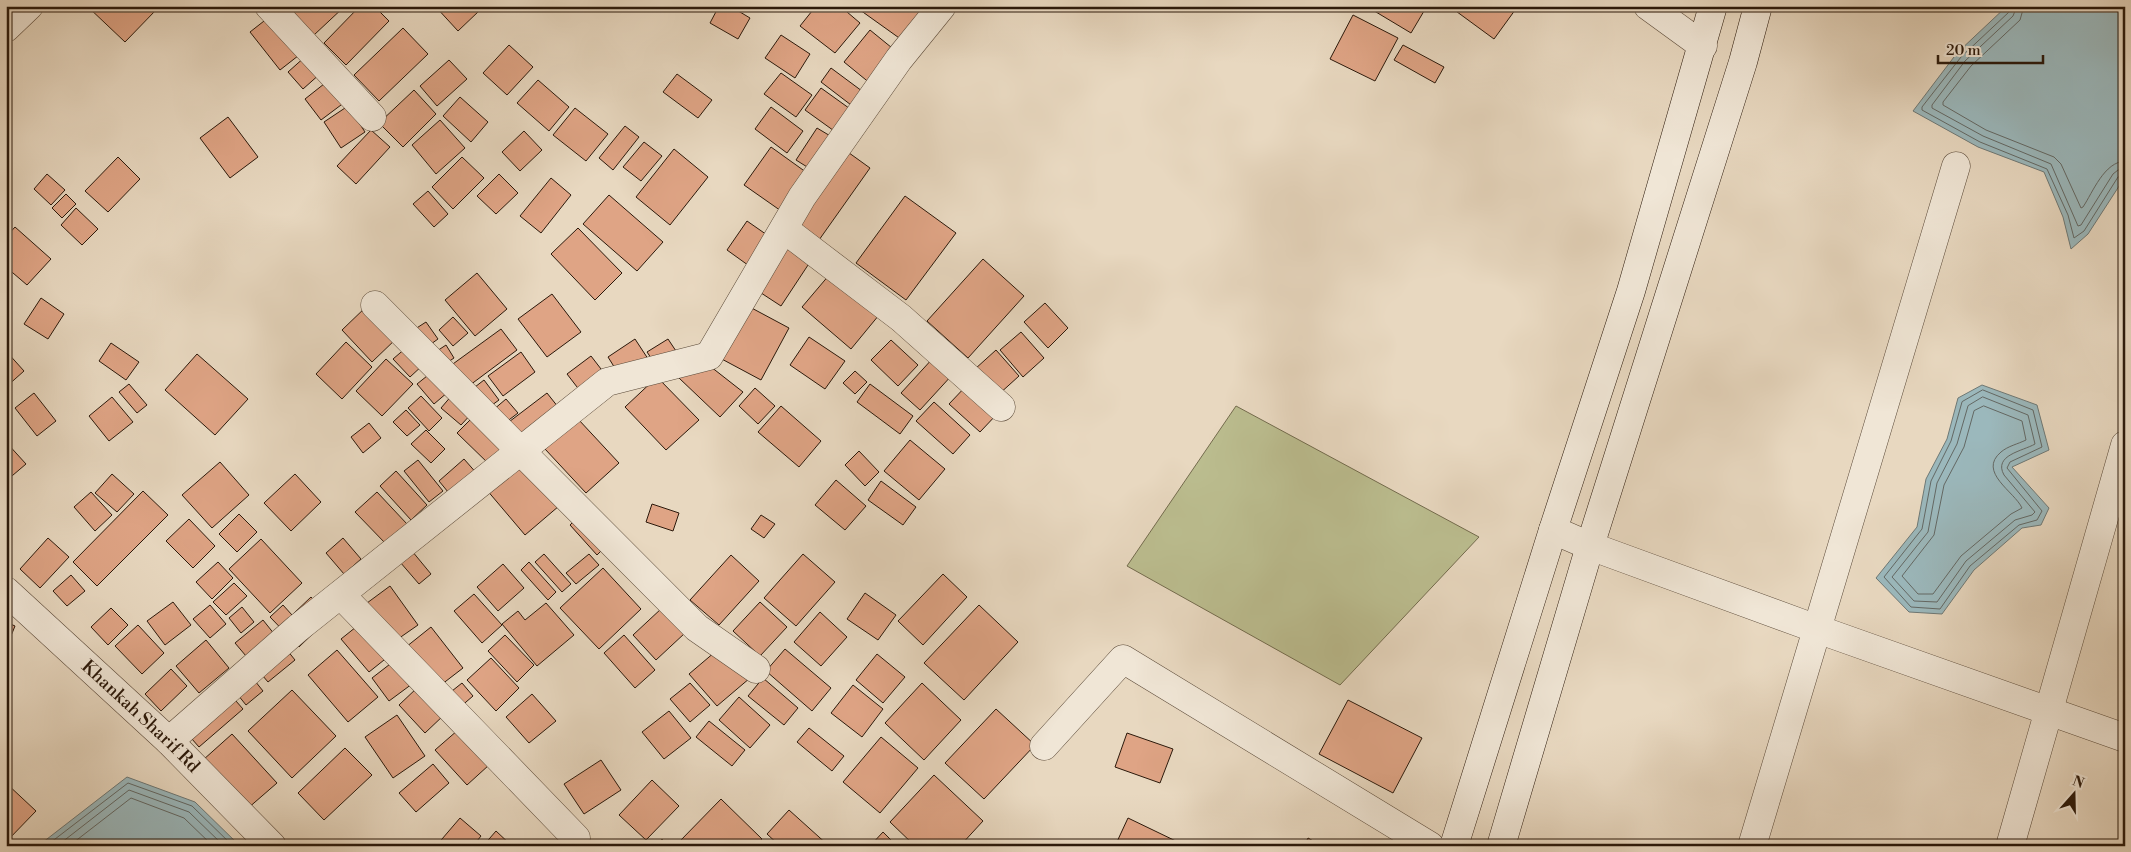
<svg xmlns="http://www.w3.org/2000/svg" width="2131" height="852" viewBox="0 0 2131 852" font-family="'Libre Bodoni',serif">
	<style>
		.green { fill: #bbbd8f; stroke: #736b4d }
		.water { fill: #9bb8bc; stroke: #6e7875 }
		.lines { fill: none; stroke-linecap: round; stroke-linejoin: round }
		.shore { stroke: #636864; stroke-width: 1 }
		.building { fill: #dfa485; stroke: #2b190b }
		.street-casing { stroke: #5a4938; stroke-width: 29 }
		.secondary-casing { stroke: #2b190b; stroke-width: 29 }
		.street { stroke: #f0e6d6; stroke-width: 28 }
		.secondary { stroke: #f0e6d6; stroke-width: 28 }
		.labels { text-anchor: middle; stroke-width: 4; stroke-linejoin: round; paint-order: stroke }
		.street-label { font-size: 18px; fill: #2b190b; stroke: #f0e6d6 }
	</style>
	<rect width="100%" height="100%" fill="#e8d8c0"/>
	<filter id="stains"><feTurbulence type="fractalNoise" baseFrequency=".004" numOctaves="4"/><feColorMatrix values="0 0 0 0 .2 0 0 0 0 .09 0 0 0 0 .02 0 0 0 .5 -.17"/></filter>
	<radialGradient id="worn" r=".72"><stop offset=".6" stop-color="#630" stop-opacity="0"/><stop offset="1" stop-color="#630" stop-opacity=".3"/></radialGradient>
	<polygon class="green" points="1236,406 1479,537 1340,685 1127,566"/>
	<g class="water">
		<polygon points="2007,6 2125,6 2125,177 2088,234 2071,249 2063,217 2044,172 1978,147 1913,111 1957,53"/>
		<polygon points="1982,385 2037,405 2049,450 2012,467 2049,508 2041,525 2022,528 1974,570 1942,614 1909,612 1876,578 1917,527 1926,479 1947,439 1958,398"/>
		<polygon points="127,777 195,802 240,846 38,846"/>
	</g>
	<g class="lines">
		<g class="shore">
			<polyline points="2010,6 2009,12 1961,57 1922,107 1922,110 1980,142 2047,169 2068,215 2074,238 2084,231 2118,177 2125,175"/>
			<polyline points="2017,6 2013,16 1965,61 1932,105 1932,108 1983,136 2051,164 2078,226 2081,225 2113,174 2118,170 2125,169"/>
			<path d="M2024,6L2020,20L1971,66L1943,102V105L1986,130L2054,157L2061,164L2081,208L2083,207C2093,192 2104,162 2125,161"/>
			<polygon points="1983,390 2033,410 2042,447 2010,462 2007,468 2042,511 2037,520 2019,525 1970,566 1940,609 1911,607 1884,577 1922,529 1931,481 1951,441 1962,402"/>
			<path d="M1983,397L2028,415L2035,444C2023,451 1993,455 2004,475L2035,512L2032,515L2015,520L1966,561L1937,602L1914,601L1892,577L1928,532L1937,483L1957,444L1968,406Z"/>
			<path d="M1984,406L2022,421L2026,440C2018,444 2008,446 2001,452C1977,472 2015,492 2022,508L2011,514L1961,556L1933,594H1918L1902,576L1934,535L1944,485L1964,447L1974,411Z"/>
			<polyline points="46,846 128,783 192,806 233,846"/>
			<polyline points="57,846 129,790 189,812 224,846"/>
			<polyline points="69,846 131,798 184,818 213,846"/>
		</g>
	</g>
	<g class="building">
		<polygon points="87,6 150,6 155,11 125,42"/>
		<polygon points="292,6 345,6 314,35 289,9"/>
		<polygon points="360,6 374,6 389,21 346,65 324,43"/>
		<polygon points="435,6 474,6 479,11 458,31"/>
		<polygon points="719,6 730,6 750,18 738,39 710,23"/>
		<polygon points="816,6 840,6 860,23 835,53 800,26"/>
		<polygon points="863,6 927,6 902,40 860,10"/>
		<polygon points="1373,6 1427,6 1411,33 1371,9"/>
		<polygon points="1449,6 1518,6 1494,39"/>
		<polygon points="273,14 303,52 280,70 250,32"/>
		<polygon points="1353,15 1398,38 1375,81 1330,59"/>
		<polygon points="403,28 428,54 379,101 354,75"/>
		<polygon points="870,30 897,52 871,84 844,62"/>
		<polygon points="781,35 810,54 795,78 765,58"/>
		<polygon points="509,45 533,67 507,95 483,73"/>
		<polygon points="1403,45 1444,67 1435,83 1394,60"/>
		<polygon points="306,56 321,73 303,89 288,72"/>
		<polygon points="449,60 467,79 437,106 420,86"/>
		<polygon points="831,68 866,94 855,108 821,82"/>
		<polygon points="781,73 812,95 796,117 764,94"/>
		<polygon points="677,74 712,100 698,118 663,92"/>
		<polygon points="329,80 345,102 321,120 305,99"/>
		<polygon points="538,80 569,107 549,131 517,103"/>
		<polygon points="821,88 853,111 837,133 805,110"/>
		<polygon points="414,90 436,114 403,147 379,123"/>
		<polygon points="460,97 488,122 471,142 443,116"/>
		<polygon points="348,106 365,132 341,148 324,122"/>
		<polygon points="771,107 803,131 787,153 755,129"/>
		<polygon points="575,108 608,134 586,161 553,135"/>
		<polygon points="228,117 258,157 230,178 200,138"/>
		<polygon points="440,120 465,148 436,174 412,145"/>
		<polygon points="625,126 639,137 613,170 599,158"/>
		<polygon points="817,128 832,137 812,170 796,160"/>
		<polygon points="371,130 390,147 356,184 337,166"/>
		<polygon points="524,131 542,150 520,171 502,152"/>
		<polygon points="644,142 662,156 641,181 623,167"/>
		<polygon points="771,147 810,175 784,213 744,185"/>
		<polygon points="674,149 708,177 670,225 636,197"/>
		<polygon points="845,150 870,168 819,240 795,223"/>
		<polygon points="118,157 140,179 108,212 85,191"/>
		<polygon points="462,157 484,178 453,209 432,187"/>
		<polygon points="47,174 65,190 51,205 34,189"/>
		<polygon points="499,174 518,193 496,214 477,196"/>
		<polygon points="551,178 571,195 541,233 520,216"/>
		<polygon points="428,191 448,214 434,227 413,204"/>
		<polygon points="66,194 76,204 62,218 52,208"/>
		<polygon points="609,195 663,242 637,271 583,224"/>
		<polygon points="905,196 956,233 906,300 856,263"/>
		<polygon points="76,208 98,229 82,245 61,225"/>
		<polygon points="747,221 780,244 759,273 727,250"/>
		<polygon points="15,227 51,259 27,285 6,267 6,237"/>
		<polygon points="578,228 622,273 595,300 551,254"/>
		<polygon points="786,242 812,259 781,306 755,289"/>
		<polygon points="983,259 1024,296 968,358 927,321"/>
		<polygon points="477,273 507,309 475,336 445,300"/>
		<polygon points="830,274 879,315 851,349 802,307"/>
		<polygon points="552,294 581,332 547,357 518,319"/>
		<polygon points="41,298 64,314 48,339 24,324"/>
		<polygon points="1045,303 1068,328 1048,348 1024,322"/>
		<polygon points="368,305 398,337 372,362 342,330"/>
		<polygon points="746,305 789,328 761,380 718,357"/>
		<polygon points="453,317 468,333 453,346 439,330"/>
		<polygon points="426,322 438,339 424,349 412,331"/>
		<polygon points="501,329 517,350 462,391 446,369"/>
		<polygon points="1021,332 1044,358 1023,377 1000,350"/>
		<polygon points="809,337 845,361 825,389 790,365"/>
		<polygon points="635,339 656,371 628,389 608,357"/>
		<polygon points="668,339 682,360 662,374 647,352"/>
		<polygon points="891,340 918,365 898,386 871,360"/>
		<polygon points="346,342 372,367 342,399 316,374"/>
		<polygon points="111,343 139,362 126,380 99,361"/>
		<polygon points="446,345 454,358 442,366 434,353"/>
		<polygon points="407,347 424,364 410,377 393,359"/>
		<polygon points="996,350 1019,376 998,395 975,369"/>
		<polygon points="6,351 24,371 6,387"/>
		<polygon points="521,352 535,372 503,396 488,376"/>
		<polygon points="197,354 248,399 215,435 165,390"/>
		<polygon points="591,356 618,391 594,409 567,374"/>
		<polygon points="934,357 953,374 920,410 901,393"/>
		<polygon points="386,359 413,384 382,416 356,391"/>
		<polygon points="706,363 743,392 720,417 679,378"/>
		<polygon points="855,371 867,382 855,394 843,383"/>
		<polygon points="432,372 448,392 434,404 417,384"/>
		<polygon points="657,377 699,420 666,450 625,407"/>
		<polygon points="484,380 499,400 481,413 466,394"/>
		<polygon points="129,384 147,405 137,413 119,392"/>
		<polygon points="870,384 913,416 900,434 857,402"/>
		<polygon points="968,384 998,413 980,432 949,404"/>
		<polygon points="755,388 775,406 758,424 739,406"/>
		<polygon points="34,393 56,421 37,436 15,408"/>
		<polygon points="547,393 566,417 520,453 501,428"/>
		<polygon points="453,394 473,412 461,425 441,408"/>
		<polygon points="421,396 442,418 429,431 408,408"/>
		<polygon points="112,397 133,422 109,441 89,416"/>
		<polygon points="506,399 518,413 497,429 486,416"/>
		<polygon points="934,402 970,435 953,454 916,421"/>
		<polygon points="781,406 821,441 799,467 758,432"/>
		<polygon points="406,410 420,425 407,436 393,422"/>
		<polygon points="476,414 510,447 491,466 457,433"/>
		<polygon points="578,419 619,463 586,493 545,449"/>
		<polygon points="369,423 381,438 363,453 351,437"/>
		<polygon points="426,430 445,449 431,463 411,444"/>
		<polygon points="910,440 945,469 919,500 884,471"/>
		<polygon points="6,442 26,464 6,481"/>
		<polygon points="859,451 879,472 865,486 845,465"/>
		<polygon points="464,459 479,476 453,498 439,481"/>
		<polygon points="418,460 443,491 429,502 404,471"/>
		<polygon points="519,460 559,506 525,535 486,489"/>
		<polygon points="220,462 249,495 212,528 182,495"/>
		<polygon points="396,471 427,505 411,520 380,486"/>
		<polygon points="112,474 134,494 117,512 95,493"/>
		<polygon points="295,474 321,502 291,531 264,503"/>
		<polygon points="836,480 866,506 845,530 815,505"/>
		<polygon points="881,481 916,507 903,525 868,500"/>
		<polygon points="143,491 168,515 97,586 73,562"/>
		<polygon points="91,492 112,515 95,531 74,507"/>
		<polygon points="377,492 407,524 386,544 355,512"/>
		<polygon points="652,504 679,513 673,531 646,522"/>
		<polygon points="239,514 257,532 237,552 219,534"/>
		<polygon points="761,515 775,524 764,538 751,529"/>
		<polygon points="578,517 605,547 597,555 570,525"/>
		<polygon points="189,519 215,546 193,568 166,541"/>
		<polygon points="48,538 69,557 40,588 20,569"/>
		<polygon points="343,538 361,559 344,574 326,553"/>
		<polygon points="261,539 302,583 270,613 229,569"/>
		<polygon points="412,551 431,574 419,584 400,562"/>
		<polygon points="544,554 571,584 562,592 535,562"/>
		<polygon points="589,554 599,565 576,584 566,573"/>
		<polygon points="803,554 835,582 796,626 764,598"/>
		<polygon points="731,555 759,581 719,625 690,600"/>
		<polygon points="218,562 233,578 212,599 196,582"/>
		<polygon points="529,562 556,592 548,600 521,570"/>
		<polygon points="503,564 524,588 498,611 477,587"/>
		<polygon points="603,568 641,609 599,649 560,608"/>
		<polygon points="943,574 967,597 923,645 898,621"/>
		<polygon points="71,575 85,591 67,606 53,591"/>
		<polygon points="234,583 247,596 226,615 213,602"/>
		<polygon points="390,586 418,625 395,641 367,603"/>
		<polygon points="865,593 896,615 878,640 847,619"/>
		<polygon points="474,594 502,625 482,643 454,611"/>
		<polygon points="311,597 330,617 299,647 270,617 283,605 292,615"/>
		<polygon points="173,602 191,625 165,645 147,621"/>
		<polygon points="760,602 787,627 760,656 733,631"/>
		<polygon points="546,603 574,635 537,666 502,624 518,611 525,620"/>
		<polygon points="210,605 226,624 210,638 193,619"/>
		<polygon points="979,605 1018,642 964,700 924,663"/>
		<polygon points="242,607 254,622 241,633 229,618"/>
		<polygon points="111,608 128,625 108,645 91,627"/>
		<polygon points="662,608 685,633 656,660 633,635"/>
		<polygon points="820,612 847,637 821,666 794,642"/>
		<polygon points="263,620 295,660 268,682 235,643"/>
		<polygon points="6,622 15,626 6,648"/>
		<polygon points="361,623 389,656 369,672 341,639"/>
		<polygon points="138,625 164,653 142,674 115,646"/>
		<polygon points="431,627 463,668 437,688 406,647"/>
		<polygon points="505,635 534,665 517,682 488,651"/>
		<polygon points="624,635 655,670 635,688 604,653"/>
		<polygon points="206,640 229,668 199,693 176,666"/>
		<polygon points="722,646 750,678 717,706 689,674"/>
		<polygon points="785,649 831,688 812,711 766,671"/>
		<polygon points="337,650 378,697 348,722 308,675"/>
		<polygon points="877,654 905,677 883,703 856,680"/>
		<polygon points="491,658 519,688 496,711 467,680"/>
		<polygon points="394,661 412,684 389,701 372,678"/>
		<polygon points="171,669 187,686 161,711 145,694"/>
		<polygon points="251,676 263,691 246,705 234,690"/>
		<polygon points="763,678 798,708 784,725 748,696"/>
		<polygon points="462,683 473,696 459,708 447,695"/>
		<polygon points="690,683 710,705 690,722 670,699"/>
		<polygon points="922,683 961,720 924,760 885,723"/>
		<polygon points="221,684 243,709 199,747 177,722"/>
		<polygon points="853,685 883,709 862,737 831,713"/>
		<polygon points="418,687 445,714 425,733 399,705"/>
		<polygon points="292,690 336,736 292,778 248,731"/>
		<polygon points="532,694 556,721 529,743 506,717"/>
		<polygon points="739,697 770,725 750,748 719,720"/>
		<polygon points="1348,700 1422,738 1393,793 1319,754"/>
		<polygon points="996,709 1035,745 984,799 945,763"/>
		<polygon points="669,711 691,738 664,759 642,732"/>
		<polygon points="397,715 425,756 393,778 365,737"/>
		<polygon points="709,721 745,750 732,766 696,737"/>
		<polygon points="809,728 844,756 832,771 797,742"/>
		<polygon points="458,730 489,765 467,785 435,750"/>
		<polygon points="1127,733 1173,749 1160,783 1115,767"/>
		<polygon points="232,734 277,783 247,809 203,760"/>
		<polygon points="881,737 918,768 880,813 843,782"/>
		<polygon points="345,748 372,775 324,820 298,793"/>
		<polygon points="601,760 621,790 584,814 564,784"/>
		<polygon points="433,764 449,783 416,812 399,793"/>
		<polygon points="934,775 983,821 960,846 915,846 890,822"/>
		<polygon points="652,780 679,806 646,840 619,815"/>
		<polygon points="6,783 36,811 6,842"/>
		<polygon points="721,799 762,839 755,846 685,846 680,841"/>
		<polygon points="789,810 829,846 780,846 767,834"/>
		<polygon points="460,818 481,836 473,846 436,846"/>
		<polygon points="1128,818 1182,844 1181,846 1115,846"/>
		<polygon points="496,831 512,846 483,846"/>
		<polygon points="883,832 897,846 870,846"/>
		<polygon points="1308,838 1322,846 1304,846"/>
		<polygon points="662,839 669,846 655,846"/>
	</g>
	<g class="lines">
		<defs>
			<g id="street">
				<polyline points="269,6 372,117"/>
				<polyline points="1648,6 1703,46"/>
				<polyline points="6,28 29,6"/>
				<polyline points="784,229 901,318 1001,407"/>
				<polyline points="375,305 697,628 756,669"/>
				<polyline points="1553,530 1590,546 1817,629 2125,738"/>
				<path id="s1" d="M6,591L169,741L272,846"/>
				<polyline points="341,595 576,838"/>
				<polyline points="169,741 298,628 607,382 709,356 802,197 899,59 942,6"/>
				<polyline points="1044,746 1123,659 1430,846"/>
				<polyline points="1752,846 1956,166"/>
				<polyline points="2010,846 2125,445"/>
			</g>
			<g id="secondary">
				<polyline points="1454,846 1553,530 1631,291 1713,6"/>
				<polyline points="1501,846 1590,546 1743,62 1758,6"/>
			</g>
		</defs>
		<use href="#street" class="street-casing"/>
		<use href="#secondary" class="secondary-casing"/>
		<use href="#street" class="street"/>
		<use href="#secondary" class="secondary"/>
	</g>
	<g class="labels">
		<g class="street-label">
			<text dy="6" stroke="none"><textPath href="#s1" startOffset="184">Khankah Sharif Rd</textPath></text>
		</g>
	</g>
	<rect width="2131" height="852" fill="none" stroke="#e8d8c0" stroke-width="25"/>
	<rect x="8" y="8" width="2116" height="837" fill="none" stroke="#2b190b" stroke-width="2.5"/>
	<rect x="12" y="12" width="2106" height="827" fill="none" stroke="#2b190b"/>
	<g transform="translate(2074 794) rotate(20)" stroke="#f0e6d6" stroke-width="4" paint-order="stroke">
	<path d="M0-4L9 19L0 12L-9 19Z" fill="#2b190b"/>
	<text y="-8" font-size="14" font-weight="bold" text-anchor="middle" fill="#2b190b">N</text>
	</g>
	<path d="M1938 55v8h105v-8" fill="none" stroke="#2b190b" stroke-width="2.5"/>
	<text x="1946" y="55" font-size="15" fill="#2b190b" stroke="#f0e6d6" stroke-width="4" paint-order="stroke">20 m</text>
	<rect width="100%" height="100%" filter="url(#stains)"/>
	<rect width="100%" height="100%" fill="url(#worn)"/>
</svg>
